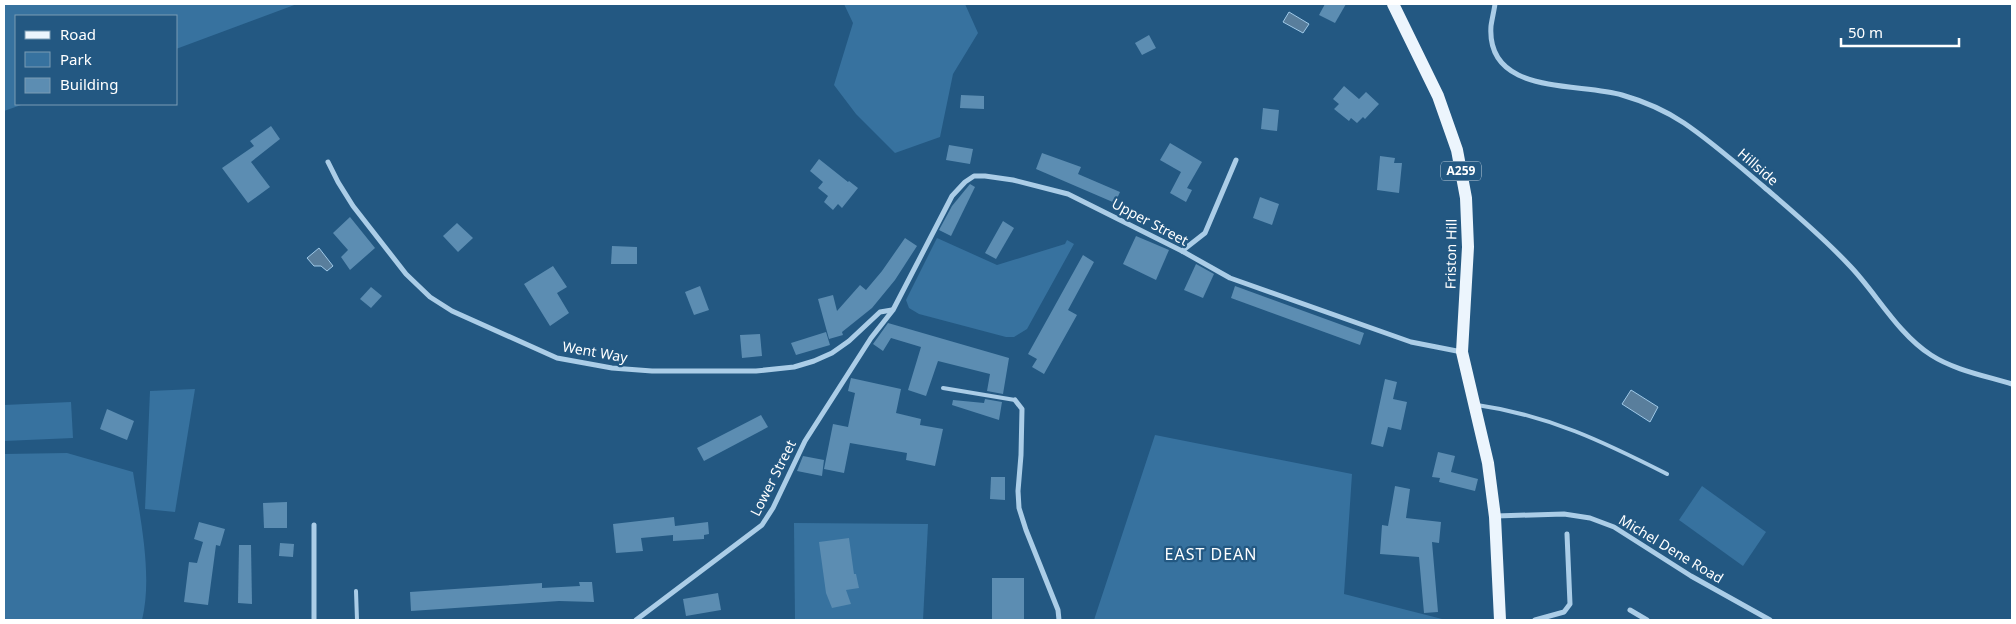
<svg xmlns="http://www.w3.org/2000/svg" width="2016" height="624" viewBox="0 0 2016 624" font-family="'Noto Sans',sans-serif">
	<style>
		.green { fill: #37729f }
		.water { fill: #597e9c; stroke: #9fc9e8 }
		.building { fill: #5c8db2 }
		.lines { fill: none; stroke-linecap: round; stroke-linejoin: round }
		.lane { stroke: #abcde7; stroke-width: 4 }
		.street { stroke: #abcde7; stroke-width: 5 }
		.primary { stroke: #ecf5fd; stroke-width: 12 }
		.labels { text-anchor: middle; stroke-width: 4.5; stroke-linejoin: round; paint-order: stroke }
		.shield { fill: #235882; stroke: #bdcdda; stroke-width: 1 }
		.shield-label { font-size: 12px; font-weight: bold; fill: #fff }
		.street-label { font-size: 14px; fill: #fff; stroke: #235882 }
		.quarter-label { font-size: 16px; letter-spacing: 1px; fill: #fff; stroke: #235882 }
	</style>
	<rect width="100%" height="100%" fill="#235882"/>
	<g class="green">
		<polygon points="4,4 297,4 176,49 176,16 16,16 16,104 24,104 4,111"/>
		<polygon points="844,4 965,4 978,33 953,74 940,137 895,153 856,114 834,85 853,23"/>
		<polygon points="937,238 997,265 1065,244 1067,240 1074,244 1027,329 1014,337 1006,337 919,314 909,308 906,300"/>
		<polygon points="195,389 175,512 145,509 150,391"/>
		<polygon points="71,402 73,438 4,441 4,405"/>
		<polygon points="1155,435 1352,474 1344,594 1446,620 1094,620"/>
		<path d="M67,453L133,472C140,517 153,576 142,620H4V454Z"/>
		<polygon points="1702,486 1766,532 1743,566 1679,520"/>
		<polygon points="794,523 928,524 923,620 795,620"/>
	</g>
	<g class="water">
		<polygon points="1289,12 1309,24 1303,33 1283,22"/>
		<polygon points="319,248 333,266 327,271 321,266 314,266 307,258"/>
		<polygon points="1631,390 1658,407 1650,422 1622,404"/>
	</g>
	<g class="building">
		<polygon points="1325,4 1346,4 1335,23 1319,15"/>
		<polygon points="1149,35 1156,48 1142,55 1135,43"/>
		<polygon points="1344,86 1359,99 1366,92 1379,104 1365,119 1363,117 1357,123 1351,118 1349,121 1334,109 1339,104 1333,99"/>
		<polygon points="961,95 984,96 984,109 960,108"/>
		<polygon points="1263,108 1279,110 1277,131 1261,129"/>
		<polygon points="271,126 280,139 251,162 270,187 248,203 222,168 254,146 250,141"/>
		<polygon points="1170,143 1202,162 1187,188 1192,190 1186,202 1170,193 1181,172 1160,160"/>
		<polygon points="949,145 973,149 970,164 946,160"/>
		<polygon points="1042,153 1081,167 1078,174 1120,192 1115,203 1036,169"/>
		<polygon points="1380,156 1395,158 1394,163 1402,163 1399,193 1377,190"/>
		<polygon points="819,159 848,182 849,181 858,188 842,208 838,204 833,210 824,202 828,196 818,188 823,182 810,171"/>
		<polygon points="970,184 975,187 951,236 939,230 952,206"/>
		<polygon points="1260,197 1279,204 1272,225 1253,218"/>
		<polygon points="350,217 375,248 350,270 341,257 348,250 333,233"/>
		<polygon points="1003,221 1014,228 996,259 985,253"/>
		<polygon points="457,223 473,238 458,252 443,236"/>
		<polygon points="1136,236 1169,250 1156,280 1123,264"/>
		<polygon points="905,238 917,246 895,280 872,308 842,332 843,335 829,339 818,299 833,295 837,311 860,285 866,290 882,271"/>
		<polygon points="612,246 637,247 637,264 611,264"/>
		<polygon points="1083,255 1094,262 1068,310 1077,315 1044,374 1032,367 1037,359 1028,354"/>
		<polygon points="1196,264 1214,274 1203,298 1184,290"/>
		<polygon points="553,266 567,287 557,293 569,313 550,326 524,284"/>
		<polygon points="700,286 709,310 694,315 685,292"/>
		<polygon points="1235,286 1364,333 1360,345 1231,298"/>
		<polygon points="371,287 382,296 371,308 360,299"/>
		<polygon points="888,323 1009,358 1003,394 987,391 990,374 938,361 926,396 908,390 921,347 891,338 883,351 873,344"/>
		<polygon points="826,332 830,345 796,355 791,343"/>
		<polygon points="760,334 762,356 742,358 740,335"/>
		<polygon points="851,378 901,389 896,413 921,419 920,425 943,429 935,466 906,460 907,453 850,443 844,473 824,469 833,424 848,427 855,393 848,391"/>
		<polygon points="1385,379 1397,382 1393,399 1407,402 1401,430 1388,427 1383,447 1371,444"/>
		<polygon points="985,399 1002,402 999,420 952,405 953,400 984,403"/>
		<polygon points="107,409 134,421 127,440 100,429"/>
		<polygon points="761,415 768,427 704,461 697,448"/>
		<polygon points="1438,452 1455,456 1451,472 1478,479 1475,491 1439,482 1440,478 1432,477"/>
		<polygon points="803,456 824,460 822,476 797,471"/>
		<polygon points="991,477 1005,477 1005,500 990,499"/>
		<polygon points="1395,486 1410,489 1406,518 1441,522 1439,543 1432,542 1438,612 1424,613 1419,557 1380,554 1382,525 1388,526"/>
		<polygon points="287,502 287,528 264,528 263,503"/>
		<polygon points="674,517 675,526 708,522 709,534 704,535 704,539 673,541 673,535 641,538 643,551 616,553 613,524"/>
		<polygon points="199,522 225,529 220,546 216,545 208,605 184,602 189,562 197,563 203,542 194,539"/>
		<polygon points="849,538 854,574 856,574 859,588 846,590 851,604 832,608 826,593 819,542"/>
		<polygon points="280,543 294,544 293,557 279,556"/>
		<polygon points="239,545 251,545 252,604 238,603"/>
		<rect x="992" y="578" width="32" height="42"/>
		<polygon points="579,582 592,582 594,602 559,601 411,611 410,592 542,583 542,588 580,586"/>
		<polygon points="718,593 721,610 686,616 683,599"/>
	</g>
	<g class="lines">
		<g class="lane">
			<polyline points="943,388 1015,400"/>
			<path d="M1477,405C1548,415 1604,442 1667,474"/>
			<polyline points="356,591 357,620"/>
		</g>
		<g class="street">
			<path d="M1495,4C1494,11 1492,19 1491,26C1486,96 1578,82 1622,95C1643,101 1666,111 1684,123C1712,142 1738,165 1764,187C1793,212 1823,237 1850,266C1876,293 1898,334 1931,355C1954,370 1986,376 2012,384"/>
			<polyline points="328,162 338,182 353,206 406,274 430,297 452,311 557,358 612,368 652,371 756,371 794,367 814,361 832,353 849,341 880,312 892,310"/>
			<polyline points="1182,251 1205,233 1236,160"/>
			<polyline points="1015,400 1022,409 1021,455 1018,491 1019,508 1026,530 1058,610 1059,620"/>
			<polyline points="1496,516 1564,514 1590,518 1614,527 1691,576 1770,620"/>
			<polyline points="1630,610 1647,620"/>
			<polyline points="314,620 314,525"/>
			<polyline points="636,620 762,525 773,508 805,441 871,338 893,310 952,196 965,182 974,176 985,176 1013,180 1068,194 1182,251 1230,278 1411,342 1462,352"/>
			<polyline points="1535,620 1564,612 1570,604 1567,534"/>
		</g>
		<polyline class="primary" points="1393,4 1438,96 1457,150 1466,198 1468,247 1462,352 1488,463 1495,517 1500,620"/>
	</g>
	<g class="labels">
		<rect class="shield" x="1441" y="161.5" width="40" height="19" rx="4"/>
		<g class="shield-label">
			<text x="1461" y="175">A259</text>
		</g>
		<g class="street-label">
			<text transform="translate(1758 167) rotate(41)" y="5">Hillside</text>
			<text transform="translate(1150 222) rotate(28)" y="5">Upper Street</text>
			<text transform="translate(1451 254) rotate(-89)" y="5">Friston Hill</text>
			<text transform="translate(595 352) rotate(10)" y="5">Went Way</text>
			<text transform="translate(773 478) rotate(-63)" y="5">Lower Street</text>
			<text transform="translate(1671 549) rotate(31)" y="5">Michel Dene Road</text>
		</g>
		<g class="quarter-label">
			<text x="1211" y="560">EAST DEAN</text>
		</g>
	</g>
	<rect width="2016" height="624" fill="none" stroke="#ffffff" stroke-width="10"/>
	<rect x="15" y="15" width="162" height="90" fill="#235882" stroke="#7b9bb4"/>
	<rect x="25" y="31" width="25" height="8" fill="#ecf5fd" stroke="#7b9bb4"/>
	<text x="60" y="40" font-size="15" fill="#ffffff">Road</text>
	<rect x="25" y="52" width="25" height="15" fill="#37729f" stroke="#7b9bb4"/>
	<text x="60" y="65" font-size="15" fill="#ffffff">Park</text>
	<rect x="25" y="78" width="25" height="15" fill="#5c8db2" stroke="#7b9bb4"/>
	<text x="60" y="90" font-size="15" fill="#ffffff">Building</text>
	<path d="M1841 38v8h118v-8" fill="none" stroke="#ffffff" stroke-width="2.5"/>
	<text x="1848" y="38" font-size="15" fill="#ffffff" stroke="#235882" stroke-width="4" paint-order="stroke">50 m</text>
</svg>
